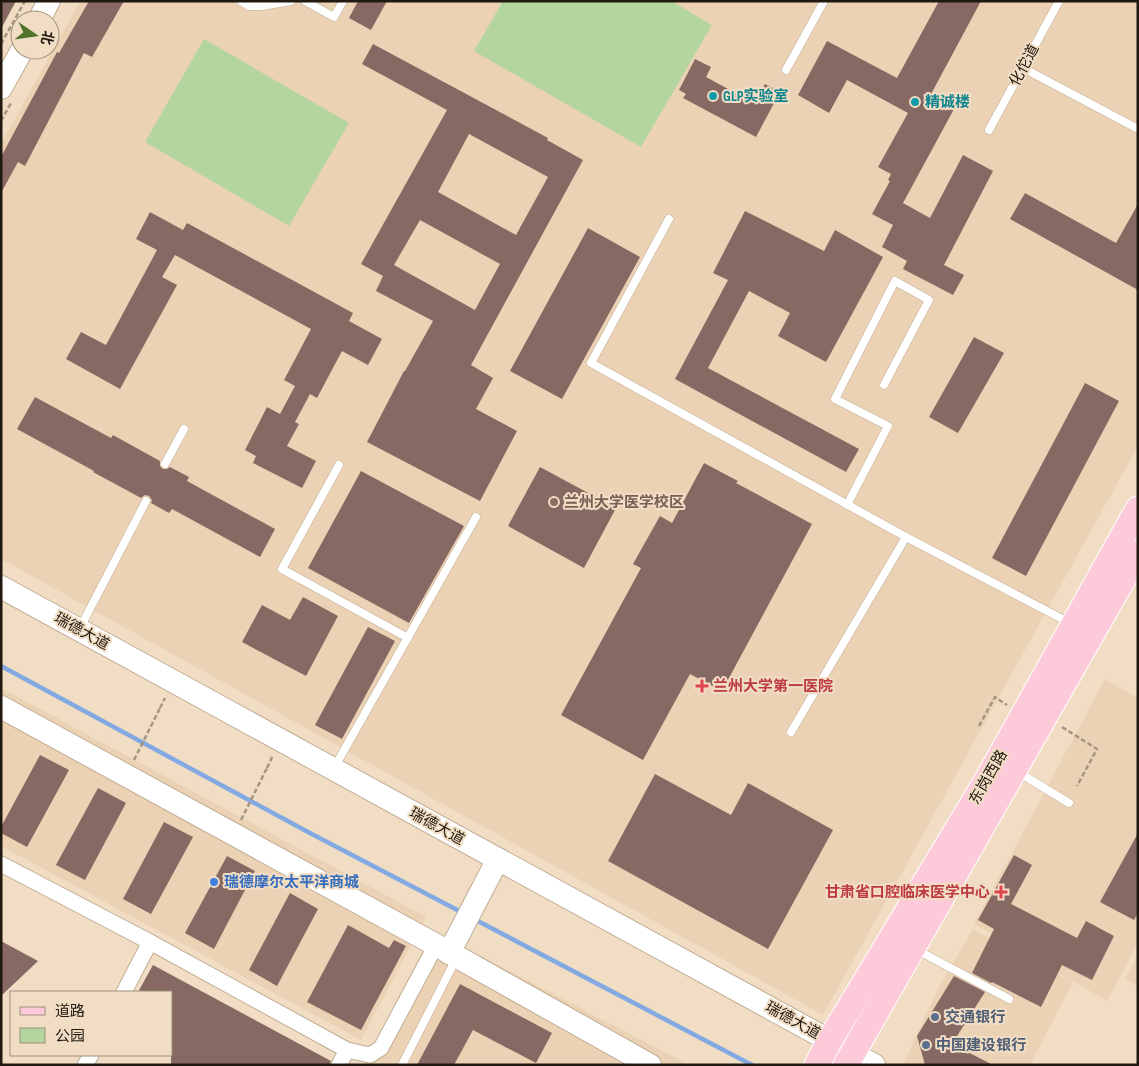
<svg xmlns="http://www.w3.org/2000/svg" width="1139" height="1066" viewBox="0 0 1139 1066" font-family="'Sofia Sans Condensed','Noto Sans SC',sans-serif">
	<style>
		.built { fill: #ebd2b4 }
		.green { fill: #b5d59e }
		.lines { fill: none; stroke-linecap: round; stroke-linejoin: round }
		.stream { stroke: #83a9e3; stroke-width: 4.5 }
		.building { fill: #876963; fill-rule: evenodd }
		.lane-casing { stroke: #c1ad96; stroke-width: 9 }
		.street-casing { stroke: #c1ad96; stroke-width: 17 }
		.secondary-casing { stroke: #c1ad96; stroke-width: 24 }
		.primary-casing { stroke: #fff; stroke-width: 27 }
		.path { stroke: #a59683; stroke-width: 2.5; stroke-dasharray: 5 2.5; stroke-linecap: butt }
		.lane { stroke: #fff; stroke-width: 8 }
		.street { stroke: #fff; stroke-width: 15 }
		.secondary { stroke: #fff; stroke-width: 22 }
		.primary { stroke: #fdcad9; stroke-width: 25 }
		.path-bridge { stroke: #a59683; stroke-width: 2.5; stroke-dasharray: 5 2.5; stroke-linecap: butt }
		.culture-dot { fill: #0f9aa8; stroke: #f1ddc4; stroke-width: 2 }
		.education-dot { fill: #8d6e63; stroke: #f1ddc4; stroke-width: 2 }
		.health-dot { fill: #e0444e; stroke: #f1ddc4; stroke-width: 2 }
		.shop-dot { fill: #3f7fe0; stroke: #f1ddc4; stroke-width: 2 }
		.service-dot { fill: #5c6f8a; stroke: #f1ddc4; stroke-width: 2 }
		.labels { text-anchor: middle; stroke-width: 4; stroke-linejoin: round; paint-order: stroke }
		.street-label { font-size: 15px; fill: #201910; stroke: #f1ddc4 }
		.culture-label { font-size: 15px; font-weight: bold; fill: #0d838f; stroke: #f1ddc4; text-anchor: start }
		.education-label { font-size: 15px; font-weight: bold; fill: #785e54; stroke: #f1ddc4; text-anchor: start }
		.health-label { font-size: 15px; font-weight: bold; fill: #be3a42; stroke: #f1ddc4; text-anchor: start }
		.shop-label { font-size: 15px; font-weight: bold; fill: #366cbe; stroke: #f1ddc4; text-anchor: start }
		.service-label { font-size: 15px; font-weight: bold; fill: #4e5e75; stroke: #f1ddc4; text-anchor: start }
	</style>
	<rect width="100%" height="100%" fill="#f1ddc4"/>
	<g class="built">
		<polygon points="80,1 1138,1 1138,446 823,1015 1,559 1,144"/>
		<polygon points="1105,679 1138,698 1138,943 1107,1001 974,924"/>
		<polygon points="1,688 426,917 361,1040 1,846"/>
		<polygon points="973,929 1073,982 1030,1065 903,1065 940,985"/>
		<polygon points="433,931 689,1065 363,1065"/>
		<polygon points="1138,955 1138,986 1125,979"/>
	</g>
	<g class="green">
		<polygon points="503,1 671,1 712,25 641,147 474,51"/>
		<polygon points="204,39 349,123 289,226 145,142"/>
	</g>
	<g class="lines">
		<g class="stream">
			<polyline points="1,666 308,832 463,913"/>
			<polyline points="474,919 752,1065"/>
		</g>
	</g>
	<g class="building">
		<polygon points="1,1 16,1 1,29"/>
		<polygon points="89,1 124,1 92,57 84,53 25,166 18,162 1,193 1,157 57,52 59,53"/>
		<polygon points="358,1 387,1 371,30 349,18"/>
		<polygon points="939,1 981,1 930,96 954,109 903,203 930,218 963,155 993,171 944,265 964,275 953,295 903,269 907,261 882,247 893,225 872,214 890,181 888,180 891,174 878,167 908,113 847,80 829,113 798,95 827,41 897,78"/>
		<path d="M373,44L548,138L547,140L583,160L471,365L493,378L476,409L517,431L480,501L367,442L404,371H405L433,321L376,291L383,276L361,264L447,110L362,64ZM469,134L548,177L516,235L438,192ZM420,220L500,264L475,310L394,265Z"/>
		<polygon points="695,59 711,67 706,77 754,103 765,84 780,92 756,137 683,98 686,94 679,90"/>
		<polygon points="1025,193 1116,243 1138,204 1138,290 1010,219"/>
		<polygon points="745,211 824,251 835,230 883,257 826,362 778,336 790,313 749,291 708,368 859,449 846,472 675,379 728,280 713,273"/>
		<polygon points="150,212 183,230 187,223 353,313 349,321 382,339 368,365 342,351 317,398 310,394 295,422 299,424 287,446 316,461 302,488 253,463 256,456 245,450 267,407 280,414 295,386 284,380 311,329 175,255 162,277 177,285 120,389 66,359 81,332 106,345 157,250 136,239"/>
		<polygon points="588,228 640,257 562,399 510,371"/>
		<polygon points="974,337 1004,353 958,433 929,417"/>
		<polygon points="1085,383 1119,401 1026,576 992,558"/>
		<polygon points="35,397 111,438 113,435 160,461 160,466 163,469 167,469 170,467 189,477 187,481 275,529 260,557 172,509 169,513 151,503 152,500 149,496 145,495 141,498 93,472 94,471 17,429"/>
		<polygon points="704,463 738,481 736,483 812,524 722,691 690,674 643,760 561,715 641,568 633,564 660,516 672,523"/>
		<polygon points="540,467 616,508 584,568 508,526"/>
		<polygon points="361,471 464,526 409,623 308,568"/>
		<polygon points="303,597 338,616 306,676 242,642 262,605 290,620"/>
		<polygon points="368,627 395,641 342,739 315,725"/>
		<polygon points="40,755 69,770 27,847 1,833 1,827"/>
		<polygon points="655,774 731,815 748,783 833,830 768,949 608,861"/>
		<polygon points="98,788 126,803 85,880 56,865"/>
		<polygon points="164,822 193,837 151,914 123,899"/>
		<polygon points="1138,833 1138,913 1134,920 1100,902"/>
		<polygon points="1014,855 1032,865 1011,904 1077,938 1086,921 1114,936 1092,980 1062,965 1041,1007 992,982 991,983 972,973 994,929 978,920"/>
		<polygon points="227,856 255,871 214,949 185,933"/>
		<polygon points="290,893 318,909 277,986 249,970"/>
		<polygon points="348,925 389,948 394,940 406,946 361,1030 307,1002"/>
		<polygon points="1,941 38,961 1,996"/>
		<polygon points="153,965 331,1061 330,1065 171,1065 171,992 138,992"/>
		<polygon points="954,976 985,992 952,1044 993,1065 925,1065 917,1036"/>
		<polygon points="460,984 552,1033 536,1063 473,1030 454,1065 417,1065"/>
	</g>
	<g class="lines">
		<defs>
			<g id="lane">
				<polyline points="241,1 249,6 262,6 291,1"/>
				<polyline points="305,1 334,17 343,1"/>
				<polyline points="1023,68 1138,129"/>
				<polyline points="786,70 824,1"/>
				<polyline points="989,130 1059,1"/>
				<polyline points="669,219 591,363 906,537 1070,623"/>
				<polyline points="165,464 184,429"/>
				<polyline points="339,465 282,569 408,638"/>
				<polyline points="847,505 888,426 835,399 895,281 929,300 884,385"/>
				<polyline points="80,628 146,501"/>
				<polyline points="791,732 906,537"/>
				<polyline points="334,768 476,517"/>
				<polyline points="1018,772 1069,803"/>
				<polyline points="917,950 1009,999"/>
				<polyline points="402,1065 456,959"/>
			</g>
			<g id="street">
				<polyline points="1,864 150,942 124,992"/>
				<polyline points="150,942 347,1050 370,1055 381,1048 436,945"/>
				<polyline points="85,1065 91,1055"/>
				<polyline points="339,1065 347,1050"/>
			</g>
			<g id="secondary">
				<polyline points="39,20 49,1"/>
				<polyline points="1,88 22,50"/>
				<polyline points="1,587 874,1065"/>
				<polyline points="1,707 436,945 650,1065"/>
				<polyline points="449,953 498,859"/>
			</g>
			<g id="primary">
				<polyline points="817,1065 830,1040 987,780 1138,509"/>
				<polyline points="846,1065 1138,553"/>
			</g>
		</defs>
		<use href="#lane" class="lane-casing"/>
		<use href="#street" class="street-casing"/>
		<use href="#secondary" class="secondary-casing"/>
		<use href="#primary" class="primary-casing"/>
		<g class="path">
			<polyline points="1,44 25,1"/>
			<polyline points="1,121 11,103"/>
			<polyline points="160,708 165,698"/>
			<polyline points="979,726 995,697 1007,705"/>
			<polyline points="1062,727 1097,749 1077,786"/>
			<polyline points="267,768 273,755"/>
		</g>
		<use href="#lane" class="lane"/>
		<use href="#street" class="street"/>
		<use href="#secondary" class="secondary"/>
		<use href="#primary" class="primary"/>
		<g class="path-bridge">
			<polyline points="134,760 160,708"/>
			<polyline points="241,820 267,768"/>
		</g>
	</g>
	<g class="culture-dot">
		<circle cx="713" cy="96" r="5"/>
		<circle cx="915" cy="102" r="5"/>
	</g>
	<circle class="education-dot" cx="554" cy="502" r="5"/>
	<g class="health-dot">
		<path d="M699.5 678.5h5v5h5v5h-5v5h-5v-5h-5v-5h5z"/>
		<path d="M998.5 884.5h5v5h5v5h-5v5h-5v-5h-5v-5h5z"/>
	</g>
	<circle class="shop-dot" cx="214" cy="882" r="5"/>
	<g class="service-dot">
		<circle cx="935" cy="1017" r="5"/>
		<circle cx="926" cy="1045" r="5"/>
	</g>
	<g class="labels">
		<g class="street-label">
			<text transform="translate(1024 65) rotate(-62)" y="5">化佗道</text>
			<text transform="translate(82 631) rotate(29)" y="5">瑞德大道</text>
			<text transform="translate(988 777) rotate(-60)" y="5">东岗西路</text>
			<text transform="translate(437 826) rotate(29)" y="5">瑞德大道</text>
			<text transform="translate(793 1020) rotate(29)" y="5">瑞德大道</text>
		</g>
		<g class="culture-label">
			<text x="723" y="101">GLP实验室</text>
			<text x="925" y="107">精诚楼</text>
		</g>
		<g class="education-label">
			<text x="564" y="507">兰州大学医学校区</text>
		</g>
		<g class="health-label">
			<text x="713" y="691">兰州大学第一医院</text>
			<text x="990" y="897" text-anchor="end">甘肃省口腔临床医学中心</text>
		</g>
		<g class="shop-label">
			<text x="224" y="887">瑞德摩尔太平洋商城</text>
		</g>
		<g class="service-label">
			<text x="945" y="1022">交通银行</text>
			<text x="936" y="1050">中国建设银行</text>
		</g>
	</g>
	<rect width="1139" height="1066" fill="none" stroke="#201910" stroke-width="5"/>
	<rect x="10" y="991" width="162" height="65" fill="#f1ddc4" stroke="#9d8f7c"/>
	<rect x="20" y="1007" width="25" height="8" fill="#fdcad9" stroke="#9d8f7c"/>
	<text x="55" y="1016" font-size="15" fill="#201910">道路</text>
	<rect x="20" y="1028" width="25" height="15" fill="#b5d59e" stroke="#9d8f7c"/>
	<text x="55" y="1041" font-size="15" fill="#201910">公园</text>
	<g transform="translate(35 35) rotate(103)"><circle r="24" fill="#f1ddc4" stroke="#9d8f7c"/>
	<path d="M0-4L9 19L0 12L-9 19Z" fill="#50742c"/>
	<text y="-8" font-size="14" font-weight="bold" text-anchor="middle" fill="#201910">北</text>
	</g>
</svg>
